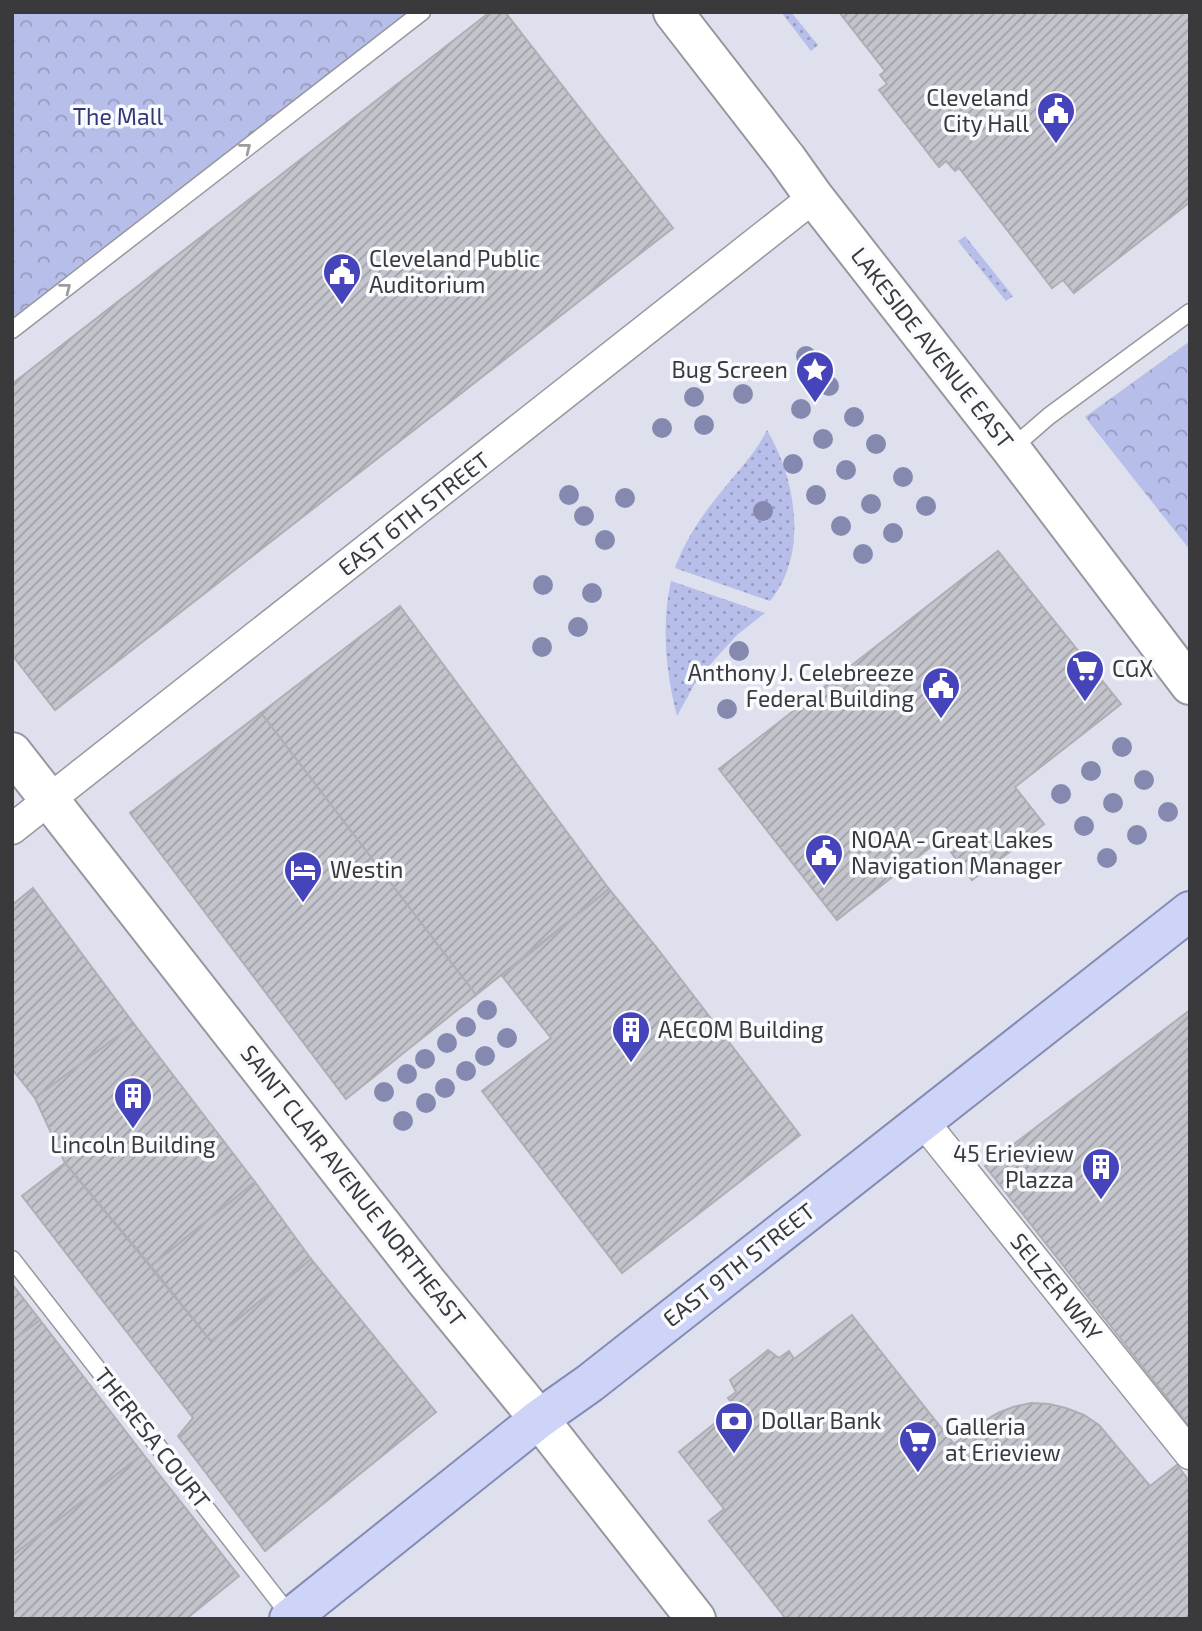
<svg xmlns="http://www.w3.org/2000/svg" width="1202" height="1631" viewBox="0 0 1202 1631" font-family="'Exo 2',sans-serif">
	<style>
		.built { fill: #dee0ee }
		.grass { fill: url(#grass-dots) }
		.forest { fill: url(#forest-crowns) }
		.building { fill: url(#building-hatch); stroke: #aeafb5; stroke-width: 2 }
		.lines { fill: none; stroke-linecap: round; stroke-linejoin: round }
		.lane-casing { stroke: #97989e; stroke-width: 19 }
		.street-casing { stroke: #97989e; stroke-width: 33 }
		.secondary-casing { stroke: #97989e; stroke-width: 42 }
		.primary-casing { stroke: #858cb3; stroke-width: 42 }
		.lane { stroke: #fff; stroke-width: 16 }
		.street { stroke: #fff; stroke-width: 30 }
		.secondary { stroke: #fff; stroke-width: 38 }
		.primary { stroke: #ced4f8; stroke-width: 38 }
		.tree { fill: #8689af }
		.oneway { stroke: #9c9c9e }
		.labels { text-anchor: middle; stroke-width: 7; stroke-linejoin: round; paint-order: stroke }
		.poi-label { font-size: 23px; fill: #3a3a3d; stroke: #fafbff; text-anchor: start }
		.park-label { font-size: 23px; fill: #333777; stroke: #fafbff }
		.street-label { font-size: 23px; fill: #3a3a3d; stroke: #fafbff }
	</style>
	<defs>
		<pattern id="grass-dots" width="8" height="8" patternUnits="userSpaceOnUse" patternTransform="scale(1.75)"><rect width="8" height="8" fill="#b7bee9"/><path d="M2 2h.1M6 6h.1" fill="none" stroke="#969bbe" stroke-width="1.8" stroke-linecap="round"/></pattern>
		<pattern id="forest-crowns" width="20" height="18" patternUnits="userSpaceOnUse" patternTransform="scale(1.75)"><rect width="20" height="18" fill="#b7bee9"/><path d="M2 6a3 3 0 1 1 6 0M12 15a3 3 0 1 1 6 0" fill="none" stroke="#969bbe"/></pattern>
		<pattern id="building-hatch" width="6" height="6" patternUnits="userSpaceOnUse" patternTransform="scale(1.75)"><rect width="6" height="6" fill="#c4c5cc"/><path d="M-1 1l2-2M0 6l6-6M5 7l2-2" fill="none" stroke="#a0a1a7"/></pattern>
	</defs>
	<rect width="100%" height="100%" fill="#eceef4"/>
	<rect class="built" x="12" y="12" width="1178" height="1607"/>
	<g class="grass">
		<polygon points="781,12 791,12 818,45 811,51"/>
		<polygon points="965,236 1013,296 1006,301 958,241"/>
		<path d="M767,430C796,479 809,554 770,601L675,568C685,540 702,515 721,492C738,471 755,454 767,430Z"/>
		<path d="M671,581L765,613L737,635L698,678L677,716C666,673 661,625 671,581Z"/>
	</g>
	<g class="forest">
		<polygon points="12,12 422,12 12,330"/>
		<polygon points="1190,341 1190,550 1085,417"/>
	</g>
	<g class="building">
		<polygon points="490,12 505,12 673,228 55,710 12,655 12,384"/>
		<polygon points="839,12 1190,12 1190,202 1074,293 1063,280 1052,288 959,168 955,171 946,161 939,167 879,90 887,84 880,75 885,71"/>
		<polygon points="998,551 1121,704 1015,787 1044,824 1007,854 972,880 941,839 837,920 719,769"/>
		<polygon points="400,606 609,889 476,995 261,713"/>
		<polygon points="261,713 476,995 346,1099 130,813"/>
		<polygon points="33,888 134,1024 35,1098 12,1069 12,905"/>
		<polygon points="609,889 657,948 800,1135 622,1273 482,1091 551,1038 502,976"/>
		<polygon points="1190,1010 1190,1427 985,1166"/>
		<polygon points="134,1024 255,1182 151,1266 65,1163 35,1098"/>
		<polygon points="65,1163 211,1341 311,1259 436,1412 265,1551 178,1436 193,1418 22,1196"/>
		<polygon points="255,1182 311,1259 211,1341 151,1266"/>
		<polygon points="12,1284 40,1320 12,1341"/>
		<polygon points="852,1315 954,1444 981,1423 998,1413 1013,1407 1031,1403 1049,1404 1066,1408 1084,1415 1099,1425 1150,1486 1177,1465 1190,1482 1190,1619 786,1619 709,1521 724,1509 679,1452 735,1407 728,1398 736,1392 730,1380 748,1366 768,1350 779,1358 789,1351 794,1359"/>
		<polygon points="40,1320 143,1454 12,1556 12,1341"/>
		<polygon points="143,1454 239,1576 186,1619 12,1619 12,1556"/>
	</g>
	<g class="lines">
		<defs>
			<g id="lane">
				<polyline points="12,330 422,12"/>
				<polyline points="1011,449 1049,416 1190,312"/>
				<polyline points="12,1259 291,1617"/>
			</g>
			<g id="street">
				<polyline points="12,829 814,197"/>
				<polyline points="922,1120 1190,1454"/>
			</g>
			<g id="secondary">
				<polyline points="673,12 787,159 814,197 1011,449 1190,685"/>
				<polyline points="12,752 426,1281 539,1419 696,1619"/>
			</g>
			<polyline id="primary" points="289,1619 539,1419 590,1383 1190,911"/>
		</defs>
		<use href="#lane" class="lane-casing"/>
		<use href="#street" class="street-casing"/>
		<use href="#secondary" class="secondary-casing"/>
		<use href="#primary" class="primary-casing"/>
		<use href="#lane" class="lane"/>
		<use href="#street" class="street"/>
		<use href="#secondary" class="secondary"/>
		<use href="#primary" class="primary"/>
	</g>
	<g class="tree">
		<circle cx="806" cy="356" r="10"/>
		<circle cx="829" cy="386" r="10"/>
		<circle cx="743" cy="394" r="10"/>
		<circle cx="694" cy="397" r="10"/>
		<circle cx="801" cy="409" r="10"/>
		<circle cx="854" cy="417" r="10"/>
		<circle cx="704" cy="425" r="10"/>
		<circle cx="662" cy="428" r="10"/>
		<circle cx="823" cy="439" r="10"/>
		<circle cx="876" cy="444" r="10"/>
		<circle cx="793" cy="464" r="10"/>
		<circle cx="846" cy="470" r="10"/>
		<circle cx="903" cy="477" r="10"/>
		<circle cx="569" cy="495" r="10"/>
		<circle cx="816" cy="495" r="10"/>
		<circle cx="625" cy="498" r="10"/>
		<circle cx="871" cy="504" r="10"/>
		<circle cx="926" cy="506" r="10"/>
		<circle cx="763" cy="511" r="10"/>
		<circle cx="584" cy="516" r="10"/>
		<circle cx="841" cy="526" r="10"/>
		<circle cx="893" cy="533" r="10"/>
		<circle cx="605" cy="540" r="10"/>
		<circle cx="863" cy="554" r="10"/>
		<circle cx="543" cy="585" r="10"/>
		<circle cx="592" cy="593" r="10"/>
		<circle cx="578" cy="627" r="10"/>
		<circle cx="542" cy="647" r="10"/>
		<circle cx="739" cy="651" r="10"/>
		<circle cx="727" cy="709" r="10"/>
		<circle cx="1122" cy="747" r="10"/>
		<circle cx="1091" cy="771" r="10"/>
		<circle cx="1144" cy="780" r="10"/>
		<circle cx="1061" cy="794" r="10"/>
		<circle cx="1113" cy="803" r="10"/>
		<circle cx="1168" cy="812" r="10"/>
		<circle cx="1084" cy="826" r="10"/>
		<circle cx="1137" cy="835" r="10"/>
		<circle cx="1107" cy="858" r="10"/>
		<circle cx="487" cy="1010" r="10"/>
		<circle cx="466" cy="1027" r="10"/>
		<circle cx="507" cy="1038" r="10"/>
		<circle cx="447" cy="1043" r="10"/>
		<circle cx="485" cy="1056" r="10"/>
		<circle cx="425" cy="1059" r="10"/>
		<circle cx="466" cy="1071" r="10"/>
		<circle cx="407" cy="1074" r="10"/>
		<circle cx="445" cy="1088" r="10"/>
		<circle cx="384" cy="1092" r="10"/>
		<circle cx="426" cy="1103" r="10"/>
		<circle cx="403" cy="1121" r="10"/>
	</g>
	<defs><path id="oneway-chevron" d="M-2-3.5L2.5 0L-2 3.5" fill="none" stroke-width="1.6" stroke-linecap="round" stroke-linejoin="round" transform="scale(1.75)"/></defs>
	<g class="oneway">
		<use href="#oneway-chevron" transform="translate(246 148) rotate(-38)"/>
		<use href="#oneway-chevron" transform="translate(66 288) rotate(-38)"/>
	</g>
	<defs>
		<symbol id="civic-pin" viewBox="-11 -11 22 30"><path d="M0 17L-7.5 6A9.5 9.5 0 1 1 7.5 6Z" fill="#4644ba" stroke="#fafbff"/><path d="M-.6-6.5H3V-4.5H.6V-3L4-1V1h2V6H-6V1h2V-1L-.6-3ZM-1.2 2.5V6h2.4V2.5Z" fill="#fff"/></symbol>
		<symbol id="sight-pin" viewBox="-11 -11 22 30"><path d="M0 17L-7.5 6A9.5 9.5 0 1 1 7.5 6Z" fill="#4644ba" stroke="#fafbff"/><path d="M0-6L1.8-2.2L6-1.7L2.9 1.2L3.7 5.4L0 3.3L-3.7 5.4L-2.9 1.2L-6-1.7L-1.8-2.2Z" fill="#fff"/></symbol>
		<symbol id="supermarket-pin" viewBox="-11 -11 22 30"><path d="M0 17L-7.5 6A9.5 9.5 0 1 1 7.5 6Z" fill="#4644ba" stroke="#fafbff"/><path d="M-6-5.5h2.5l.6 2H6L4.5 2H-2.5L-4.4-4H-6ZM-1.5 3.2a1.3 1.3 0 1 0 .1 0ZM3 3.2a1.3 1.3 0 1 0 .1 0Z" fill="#fff"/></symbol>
		<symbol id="hotel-pin" viewBox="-11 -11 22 30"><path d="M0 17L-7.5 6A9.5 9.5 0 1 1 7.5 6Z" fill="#4644ba" stroke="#fafbff"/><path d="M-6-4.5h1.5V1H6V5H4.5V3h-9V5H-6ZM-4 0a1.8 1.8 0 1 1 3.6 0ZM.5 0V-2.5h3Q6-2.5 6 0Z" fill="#fff"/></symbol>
		<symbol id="building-pin" viewBox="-11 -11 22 30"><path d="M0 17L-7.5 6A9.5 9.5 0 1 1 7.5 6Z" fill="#4644ba" stroke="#fafbff"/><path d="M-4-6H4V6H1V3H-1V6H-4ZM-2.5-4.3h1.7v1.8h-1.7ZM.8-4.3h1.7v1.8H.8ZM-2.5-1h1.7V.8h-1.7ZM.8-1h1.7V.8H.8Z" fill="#fff"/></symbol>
		<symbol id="bank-pin" viewBox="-11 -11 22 30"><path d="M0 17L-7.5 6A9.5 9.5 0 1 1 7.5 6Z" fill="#4644ba" stroke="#fafbff"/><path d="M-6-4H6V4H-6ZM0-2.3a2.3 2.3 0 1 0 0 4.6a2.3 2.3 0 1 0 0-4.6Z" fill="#fff"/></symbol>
	</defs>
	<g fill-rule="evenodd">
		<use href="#civic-pin" x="1034" y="89" width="44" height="60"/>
		<use href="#civic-pin" x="320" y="250" width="44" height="60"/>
		<use href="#sight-pin" x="793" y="348" width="44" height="60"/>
		<use href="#supermarket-pin" x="1063" y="647" width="44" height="60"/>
		<use href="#civic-pin" x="919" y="664" width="44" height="60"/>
		<use href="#civic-pin" x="802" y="831" width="44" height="60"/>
		<use href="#hotel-pin" x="281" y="848" width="44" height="60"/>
		<use href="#building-pin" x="609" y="1008" width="44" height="60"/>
		<use href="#building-pin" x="111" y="1074" width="44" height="60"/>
		<use href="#building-pin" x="1079" y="1145" width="44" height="60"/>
		<use href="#bank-pin" x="712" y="1399" width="44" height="60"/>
		<use href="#supermarket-pin" x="896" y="1418" width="44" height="60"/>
	</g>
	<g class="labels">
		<g class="poi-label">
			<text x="1029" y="106" text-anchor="end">Cleveland<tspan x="1029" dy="26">City Hall</tspan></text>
			<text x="369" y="267">Cleveland Public<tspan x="369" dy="26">Auditorium</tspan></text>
			<text x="788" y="378" text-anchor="end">Bug Screen</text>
			<text x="1112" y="677">CGX</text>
			<text x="914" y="681" text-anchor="end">Anthony J. Celebreeze<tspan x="914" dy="26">Federal Building</tspan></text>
			<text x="851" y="848">NOAA - Great Lakes<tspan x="851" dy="26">Navigation Manager</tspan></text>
			<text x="330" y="878">Westin</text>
			<text x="658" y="1038">AECOM Building</text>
			<text x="133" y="1153" text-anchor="middle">Lincoln Building</text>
			<text x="1074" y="1162" text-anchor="end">45 Erieview<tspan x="1074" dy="26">Plazza</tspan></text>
			<text x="761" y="1429">Dollar Bank</text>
			<text x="945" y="1435">Galleria<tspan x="945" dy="26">at Erieview</tspan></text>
		</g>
		<g class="park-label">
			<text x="118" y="125">The Mall</text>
		</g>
		<g class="street-label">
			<text transform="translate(932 348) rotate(52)" y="8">LAKESIDE AVENUE EAST</text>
			<text transform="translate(414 514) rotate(-38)" y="8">EAST 6TH STREET</text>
			<text transform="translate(353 1186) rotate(52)" y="8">SAINT CLAIR AVENUE NORTHEAST</text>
			<text transform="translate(739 1265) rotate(-38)" y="8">EAST 9TH STREET</text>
			<text transform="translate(1056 1287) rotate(51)" y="8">SELZER WAY</text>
			<text transform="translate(152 1438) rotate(52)" y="8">THERESA COURT</text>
		</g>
	</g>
	<rect width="1202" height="1631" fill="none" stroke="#3a3a3d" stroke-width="28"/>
</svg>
